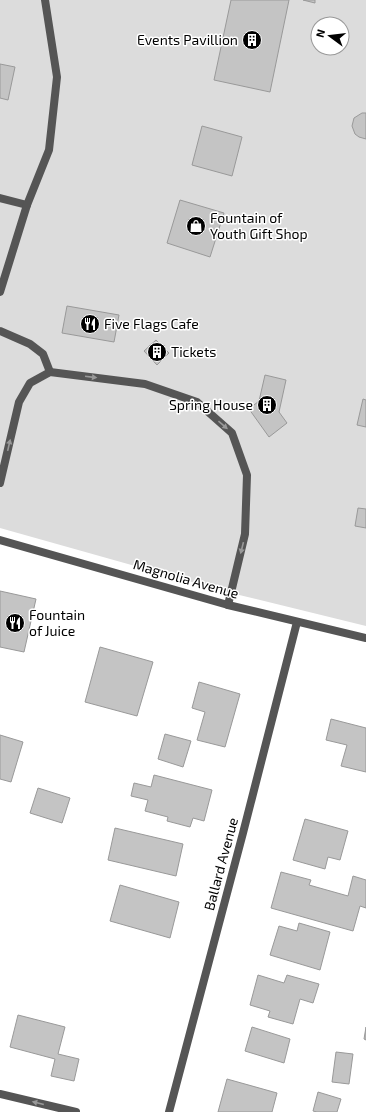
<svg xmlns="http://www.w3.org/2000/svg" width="366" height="1112" viewBox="0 0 366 1112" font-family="'Exo 2',sans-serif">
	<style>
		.green { fill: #dcdcdc; fill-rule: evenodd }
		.building { fill: #c4c4c4; stroke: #999 }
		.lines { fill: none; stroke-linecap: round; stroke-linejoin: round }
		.service { stroke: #555; stroke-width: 8 }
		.minor { stroke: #555; stroke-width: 8 }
		.oneway { fill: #999 }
		.labels { text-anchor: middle; stroke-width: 3; stroke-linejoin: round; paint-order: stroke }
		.poi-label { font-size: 14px; fill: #000; stroke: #fff; text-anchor: start }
		.street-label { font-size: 14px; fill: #000; stroke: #fff }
	</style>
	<rect width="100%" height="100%" fill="#fff"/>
	<path class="green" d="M0,0H366V626L231,593L0,528ZM318,24H342V48H318Z"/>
	<g class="building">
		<polygon points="231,0 289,0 270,92 214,80"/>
		<polygon points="303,0 315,0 315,3"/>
		<polygon points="0,64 15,67 8,100 0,98"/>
		<polygon points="362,113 366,113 366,139 359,137 355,134 352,126 354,118"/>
		<polygon points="202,126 242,137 232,176 192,165"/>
		<polygon points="180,200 224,213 210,257 167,243"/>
		<polygon points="67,306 119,315 114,342 62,333"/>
		<polygon points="156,340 169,353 157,365 144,351"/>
		<polygon points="265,375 286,380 279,412 287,423 269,437 249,409 259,401"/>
		<polygon points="363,399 366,400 366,427 357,425"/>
		<polygon points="358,508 366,509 366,528 355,526"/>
		<polygon points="0,591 36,599 24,652 0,647"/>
		<polygon points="100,647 153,662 137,716 85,702"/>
		<polygon points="199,682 240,694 225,747 197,740 205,712 192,708"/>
		<polygon points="331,719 366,728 366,772 341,766 347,745 326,740"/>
		<polygon points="165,734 191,741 183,767 158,759"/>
		<polygon points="0,735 23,742 11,782 0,779"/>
		<polygon points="154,775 212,790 204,821 193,818 190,827 167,821 168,817 145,811 148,800 131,796 134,783 151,787"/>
		<polygon points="38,788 70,798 62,823 30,813"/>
		<polygon points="305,819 348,831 340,860 328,857 325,869 293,860"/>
		<polygon points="115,828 183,844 176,876 108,860"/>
		<polygon points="281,872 311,880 309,885 348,896 353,876 366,880 366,908 360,906 353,931 271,908"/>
		<polygon points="120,885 179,902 170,938 110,921"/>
		<polygon points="299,923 330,932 320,970 270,955 279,926 297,931"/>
		<polygon points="258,975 284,983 287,975 319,984 313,1003 300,999 293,1024 268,1017 270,1011 250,1005"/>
		<polygon points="18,1015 65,1027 58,1054 79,1059 74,1081 51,1076 55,1059 10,1047"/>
		<polygon points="252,1027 290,1039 284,1063 245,1051"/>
		<polygon points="366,1027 366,1040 364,1039"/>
		<polygon points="336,1052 353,1054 349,1084 332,1082"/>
		<polygon points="227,1079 277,1093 272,1112 218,1112"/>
		<polygon points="318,1092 341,1099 337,1112 317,1112 313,1111"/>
	</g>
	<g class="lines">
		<g class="service">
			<polyline points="0,198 27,205"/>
			<polyline points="0,292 27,205 49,150 57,77 45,0"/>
			<polyline points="0,331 30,344 43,354 50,372"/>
			<polyline points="0,483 19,402 30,383 50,372 145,384 197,402 232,433 247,475 245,534 228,605"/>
			<polyline points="0,1094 76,1112"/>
		</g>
		<g class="minor">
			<polyline points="0,540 228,605 366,638"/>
			<polyline points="169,1112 243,833 297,622"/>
		</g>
	</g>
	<defs><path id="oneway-solid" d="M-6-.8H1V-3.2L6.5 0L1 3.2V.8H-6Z"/></defs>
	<g class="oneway">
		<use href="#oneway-solid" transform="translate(91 377) rotate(7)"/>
		<use href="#oneway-solid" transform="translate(223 425) rotate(41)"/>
		<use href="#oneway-solid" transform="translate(9 445) rotate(-77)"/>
		<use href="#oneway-solid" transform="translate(242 548) rotate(104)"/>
		<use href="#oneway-solid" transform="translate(38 1103) rotate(-166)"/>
	</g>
	<defs>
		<symbol id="building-disc" viewBox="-11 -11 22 22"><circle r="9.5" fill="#000" stroke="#fff"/><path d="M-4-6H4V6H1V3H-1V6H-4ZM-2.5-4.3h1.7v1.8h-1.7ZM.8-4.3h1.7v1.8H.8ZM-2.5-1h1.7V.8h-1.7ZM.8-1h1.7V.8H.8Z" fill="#fff"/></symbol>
		<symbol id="shop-disc" viewBox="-11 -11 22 22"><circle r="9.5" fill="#000" stroke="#fff"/><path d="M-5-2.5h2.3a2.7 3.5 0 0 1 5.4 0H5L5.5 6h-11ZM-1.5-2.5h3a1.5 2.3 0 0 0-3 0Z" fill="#fff"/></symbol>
		<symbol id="restaurant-disc" viewBox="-11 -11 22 22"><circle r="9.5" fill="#000" stroke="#fff"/><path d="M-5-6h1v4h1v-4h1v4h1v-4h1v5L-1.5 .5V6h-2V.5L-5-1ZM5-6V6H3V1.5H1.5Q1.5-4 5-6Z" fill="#fff"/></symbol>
	</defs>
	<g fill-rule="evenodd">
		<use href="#building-disc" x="241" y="29" width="22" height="22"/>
		<use href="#shop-disc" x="185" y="215" width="22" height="22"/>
		<use href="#restaurant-disc" x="79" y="313" width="22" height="22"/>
		<use href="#building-disc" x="146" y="341" width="22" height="22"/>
		<use href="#building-disc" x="256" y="394" width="22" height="22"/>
		<use href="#restaurant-disc" x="4" y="612" width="22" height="22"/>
	</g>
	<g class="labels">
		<g class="poi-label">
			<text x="238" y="45" text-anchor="end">Events Pavillion</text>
			<text x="210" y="223">Fountain of<tspan x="210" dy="16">Youth Gift Shop</tspan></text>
			<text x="104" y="329">Five Flags Cafe</text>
			<text x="171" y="357">Tickets</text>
			<text x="253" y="410" text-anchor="end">Spring House</text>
			<text x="29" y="620">Fountain<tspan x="29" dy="16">of Juice</tspan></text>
		</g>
		<g class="street-label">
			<text transform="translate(186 579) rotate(16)" y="5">Magnolia Avenue</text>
			<text transform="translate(221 864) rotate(-75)" y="5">Ballard Avenue</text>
		</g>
	</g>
	<g transform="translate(330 36) rotate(285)"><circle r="19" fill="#ffffff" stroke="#999999"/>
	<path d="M0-3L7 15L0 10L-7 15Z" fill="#000000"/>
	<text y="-6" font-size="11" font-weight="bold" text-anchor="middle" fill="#000000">N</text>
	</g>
</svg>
